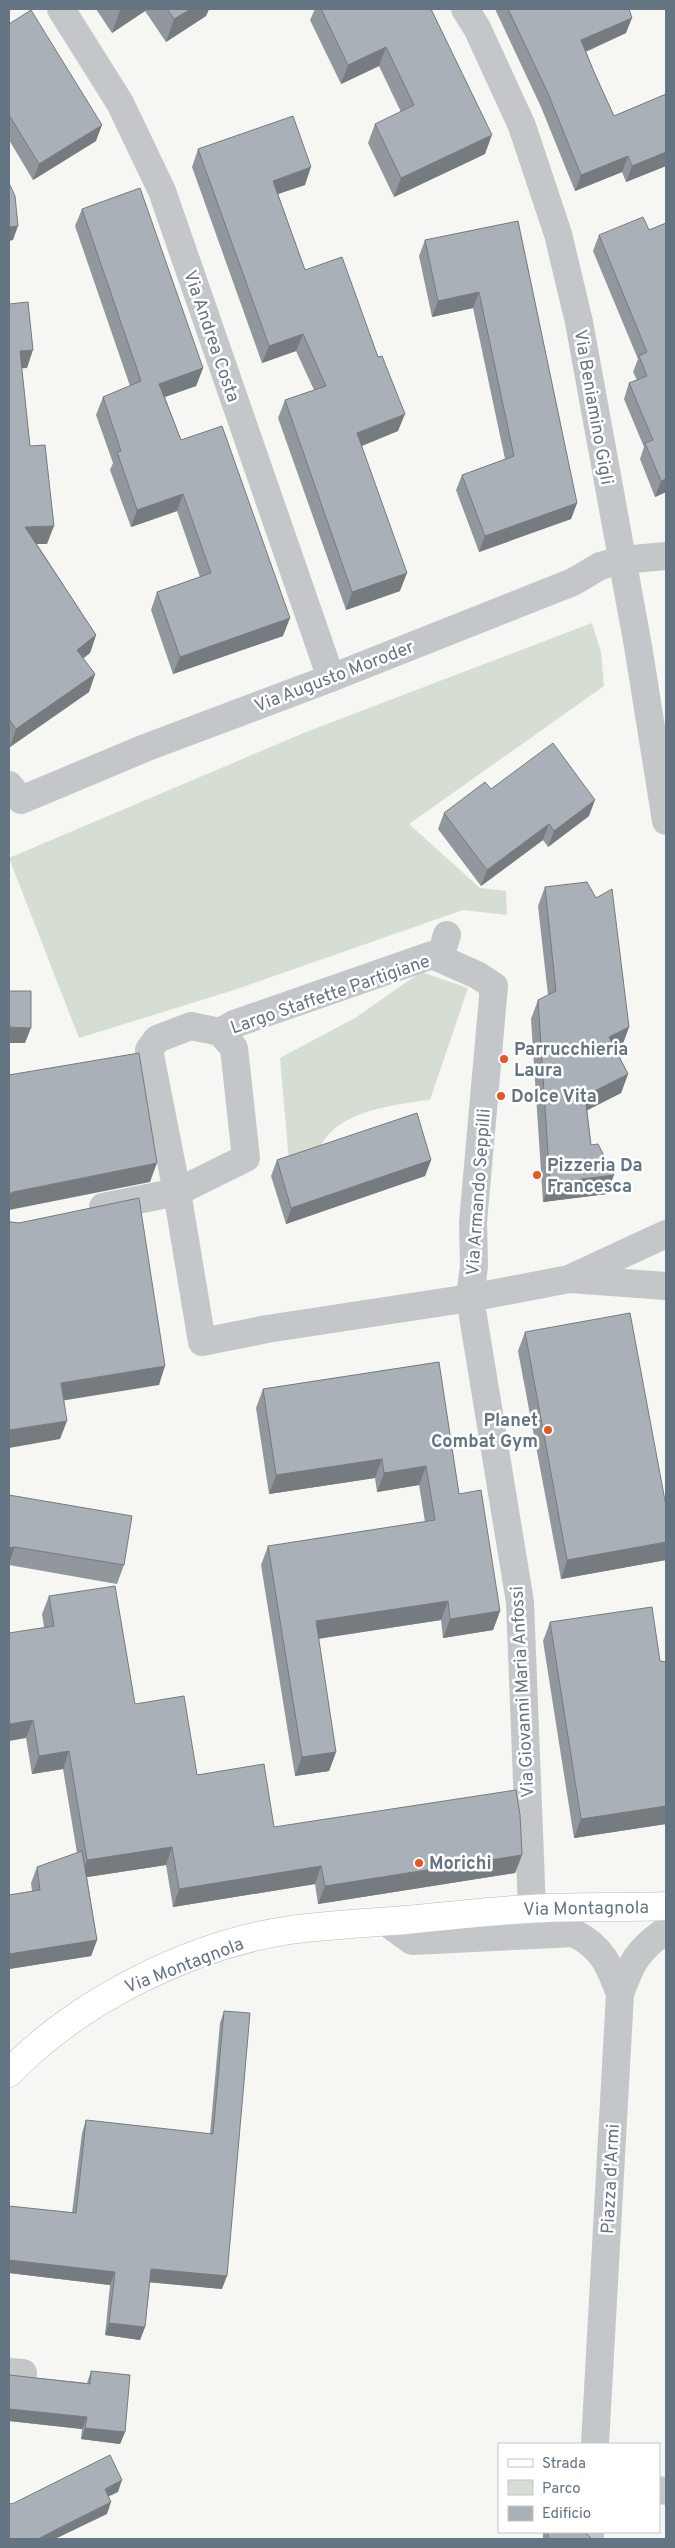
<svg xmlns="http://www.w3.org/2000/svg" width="675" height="2548" viewBox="0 0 675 2548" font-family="Overpass,sans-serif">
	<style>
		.green { fill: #d6ddd3 }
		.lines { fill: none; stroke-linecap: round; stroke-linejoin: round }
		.secondary-casing { stroke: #b6babe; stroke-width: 29 }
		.pedestrian { stroke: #c3c7ca; stroke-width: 28 }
		.minor { stroke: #c3c7ca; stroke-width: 28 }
		.tertiary { stroke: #c3c7ca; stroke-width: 28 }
		.secondary { stroke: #fff; stroke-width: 28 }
		.wall { fill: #91979d }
		.shaded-wall { fill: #767b80 }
		.building { fill: #a9b0b7; stroke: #767b80 }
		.poi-dot { fill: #e35824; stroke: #fff; stroke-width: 2 }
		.labels { text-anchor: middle; stroke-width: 5; stroke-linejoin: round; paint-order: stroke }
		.street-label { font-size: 18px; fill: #657483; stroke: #fff }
		.poi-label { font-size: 18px; font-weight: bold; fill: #657483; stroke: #fff; text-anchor: start }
	</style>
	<rect width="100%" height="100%" fill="#f6f6f2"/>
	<g class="green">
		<polygon points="592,623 601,652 604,686 409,824 480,888 506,891 507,915 463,910 234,990 79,1038 9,858 306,732"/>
		<path d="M421,972L468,988L430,1100C401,1103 352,1110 331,1132C324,1138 320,1148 316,1155L289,1162L280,1058L355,1018Z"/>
	</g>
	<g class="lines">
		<defs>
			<path id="secondary" d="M9,2073C78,2001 190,1945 290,1930C328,1925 368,1923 406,1920C448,1916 489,1911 530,1909C575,1906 621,1908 666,1906"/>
		</defs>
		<use href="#secondary" class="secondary-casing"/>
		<g class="pedestrian">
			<polyline points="440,957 447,935"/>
			<polyline points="220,1032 234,1024 432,955 477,975 494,986 473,1222 474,1266 470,1298"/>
			<polyline points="9,2372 23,2373"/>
		</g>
		<g class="minor">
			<polyline points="61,9 120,103 162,191 331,678"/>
			<polyline points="465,9 477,28 522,126 558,234 579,322 638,646 666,821"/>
			<polyline points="9,785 21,800 145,748 331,678 573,582 600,566 622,560 666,556"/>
			<polygon points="191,1026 220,1032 234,1048 246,1158 177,1192 149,1050 157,1039"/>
			<polyline points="103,1207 177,1192 202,1342 267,1329 470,1298 569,1279 666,1234"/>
			<polyline points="570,1279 666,1286"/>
			<polyline points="470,1298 520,1602 532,1909"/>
		</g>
		<g class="tertiary">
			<path d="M386,1922L412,1941L574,1933C603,1948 609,1965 620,1994"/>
			<path d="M595,2444L620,1994C632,1961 637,1951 666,1930"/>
			<polyline points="659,2490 666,2491"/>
			<polyline points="590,2539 590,2532"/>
		</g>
		<use href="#secondary" class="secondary"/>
	</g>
	<g class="wall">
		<polygon points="96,9 209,9 206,16 166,42 145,11 112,33"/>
		<polygon points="315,9 431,9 485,154 394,197 368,143 375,124 401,112 379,66 341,84 310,20"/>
		<polygon points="495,9 629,9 626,33 586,52 594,72 614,116 666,94 666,166 626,182 622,172 575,191 541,107"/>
		<polygon points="9,24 96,141 33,180 9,140"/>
		<polygon points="198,149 305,185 278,194 305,270 398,431 362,446 400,591 346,610 278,418 285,400 314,390 296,351 262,363 192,167"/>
		<polygon points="82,209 203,368 196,386 165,397 181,440 283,636 173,674 151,610 157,592 200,577 177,511 131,527 110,470 113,463 96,415 103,397 130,386 75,226"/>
		<polygon points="518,221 577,503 571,519 479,552 456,490 462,475 505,459 473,308 432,317 419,256 425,240"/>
		<polygon points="666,223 666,492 655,497 640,459 644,447 624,399 629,383 637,380 633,372 638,359 593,251 599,235 649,230"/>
		<polygon points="9,304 27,368 21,368 30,446 47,544 37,544 96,635 90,653 83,658 95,674 89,692 10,747 9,746"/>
		<polygon points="491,789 589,816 548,847 543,840 481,886 438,829 444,813"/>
		<polygon points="545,887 629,1027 622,1046 615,1049 628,1074 621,1093 587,1110 591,1145 607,1194 543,1202 531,1019 538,1000 548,995 538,906"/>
		<polygon points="277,1160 431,1160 425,1176 286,1224 271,1176"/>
		<polygon points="525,1332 666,1560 561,1579 518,1351"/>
		<polygon points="439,1362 459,1494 500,1611 493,1630 443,1638 441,1620 318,1639 336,1752 329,1771 295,1776 261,1565 268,1546 425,1522 419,1485 377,1492 375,1478 269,1494 256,1408 263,1389"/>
		<polygon points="9,1495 124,1565 117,1584 9,1565"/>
		<polygon points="49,1596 135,1704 197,1775 274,1827 522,1855 515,1873 318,1904 315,1884 173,1907 166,1865 87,1877 97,1940 91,1956 9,1969 9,1895 32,1891 31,1883 37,1867 77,1853 63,1769 32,1774 26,1738 44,1627 42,1614"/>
		<polygon points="550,1622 660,1661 666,1662 666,1824 574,1838 543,1641"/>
		<polygon points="224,2011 222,2289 150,2282 145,2327 140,2340 105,2335 110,2285 9,2273 9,2206 72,2213 82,2133 86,2120 210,2134 220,2023"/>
		<polygon points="91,2371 125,2432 120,2444 81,2439 82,2429 9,2421 9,2375 87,2383"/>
		<polygon points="543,2532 584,2532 590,2539 543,2539"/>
	</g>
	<g class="shaded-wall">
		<polygon points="122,9 146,9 145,11 112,33 120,10"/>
		<polygon points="191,9 209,9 206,16 166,42 174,19"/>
		<polygon points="632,18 626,33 575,56 581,40"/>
		<polygon points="386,47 379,66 341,84 348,65"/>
		<polygon points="102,125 96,141 33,180 39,164"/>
		<polygon points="492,135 485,154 394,197 401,178"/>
		<polygon points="666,152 666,166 626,182 632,166"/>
		<polygon points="628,156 622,172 575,191 581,175"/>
		<polygon points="311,167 305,185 266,198 273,181"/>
		<polygon points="18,226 13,240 9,241 9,227"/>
		<polygon points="479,292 473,308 432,317 438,301"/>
		<polygon points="303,334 296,351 262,363 269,346"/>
		<polygon points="33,350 27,368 13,369 20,351"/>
		<polygon points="203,368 196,386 153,401 159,384"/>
		<polygon points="405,414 398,431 351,450 357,433"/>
		<polygon points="666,479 666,492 655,497 661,481"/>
		<polygon points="183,494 177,511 131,527 137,510"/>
		<polygon points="577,503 571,519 479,552 485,536"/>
		<polygon points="54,526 47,544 18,544 25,527"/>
		<polygon points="407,573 400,591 346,610 352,592"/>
		<polygon points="290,618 283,636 173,674 180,657"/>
		<polygon points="96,635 90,653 71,668 77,650"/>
		<polygon points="95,674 89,692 10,747 16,729"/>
		<polygon points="595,800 589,816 548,847 554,831"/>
		<polygon points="549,824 543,840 481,886 487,870"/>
		<polygon points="9,1027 31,1028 25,1043 9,1043"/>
		<polygon points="629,1027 622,1046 602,1056 609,1037"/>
		<polygon points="628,1074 621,1093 578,1115 585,1096"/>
		<polygon points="431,1160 425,1176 286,1224 291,1208"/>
		<polygon points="157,1163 150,1182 9,1210 9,1194 13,1192"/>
		<polygon points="614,1175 607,1194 543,1202 550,1183"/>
		<polygon points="165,1366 159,1385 54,1402 61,1383"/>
		<polygon points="67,1421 60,1439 9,1448 9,1430"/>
		<polygon points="382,1459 375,1478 269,1494 276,1475"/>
		<polygon points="426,1466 419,1485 377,1492 384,1473"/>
		<polygon points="666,1542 666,1560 561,1579 567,1560"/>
		<polygon points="15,1547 9,1563 9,1548"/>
		<polygon points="448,1601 441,1620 309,1640 316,1621"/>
		<polygon points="500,1611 493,1630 443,1638 450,1619"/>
		<polygon points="33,1720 26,1738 9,1741 9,1724"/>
		<polygon points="69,1751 63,1769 32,1774 39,1756"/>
		<polygon points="336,1752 329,1771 295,1776 302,1757"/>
		<polygon points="666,1806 666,1824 574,1838 581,1819"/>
		<polygon points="172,1847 166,1865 81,1878 87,1860"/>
		<polygon points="522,1855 515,1873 318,1904 325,1886"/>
		<polygon points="321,1866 315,1884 173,1907 179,1889"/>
		<polygon points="97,1940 91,1956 9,1969 9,1954"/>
		<polygon points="9,2260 115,2272 110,2285 9,2273"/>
		<polygon points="151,2269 227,2276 222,2289 146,2282"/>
		<polygon points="109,2323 145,2327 140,2340 105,2335"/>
		<polygon points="9,2409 87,2417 82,2429 9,2421"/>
		<polygon points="85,2428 125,2432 120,2444 81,2439"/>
		<polygon points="122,2480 118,2492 101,2500 105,2489"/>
		<polygon points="111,2502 107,2514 55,2539 38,2539 55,2530"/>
	</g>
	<g class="building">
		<polygon points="167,9 191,9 174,19"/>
		<polygon points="321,9 431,9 492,135 401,178 375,124 414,105 386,47 348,65"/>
		<polygon points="508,9 629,9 632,18 581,40 594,72 614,116 666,94 666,152 632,166 628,156 581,175 547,91"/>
		<polygon points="31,10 102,125 39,164 9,115 9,24"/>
		<polygon points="293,116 311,167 273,181 305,270 342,257 378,357 382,356 405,414 357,433 407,573 352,592 285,400 326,386 303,334 269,346 198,149"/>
		<polygon points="9,183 15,196 18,226 9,227"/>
		<polygon points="140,188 203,368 159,384 181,440 222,426 290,618 180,657 157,592 211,573 183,494 137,510 117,452 121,451 103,397 141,381 82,209"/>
		<polygon points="643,217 649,230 666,223 666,479 661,481 645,443 653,440 629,383 647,376 639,356 647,352 599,235"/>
		<polygon points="518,221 577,503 485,536 462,475 514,456 479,292 438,301 425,240"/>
		<polygon points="28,302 33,350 20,351 30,446 45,445 54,526 25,527 96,635 77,650 95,674 16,729 9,719 9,304"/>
		<polygon points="553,743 595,800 554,831 549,824 487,870 444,813 485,782 491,789"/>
		<polygon points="587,882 596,898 612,889 629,1027 609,1037 628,1074 585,1096 591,1145 598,1144 614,1175 550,1183 538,1000 556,991 545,887"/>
		<polygon points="9,991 31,991 31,1028 9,1027"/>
		<polygon points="139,1053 157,1163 13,1192 9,1194 9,1075"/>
		<polygon points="417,1113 431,1160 291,1208 277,1160"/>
		<polygon points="139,1198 165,1366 61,1383 67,1421 9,1430 9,1221 11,1222 19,1223"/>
		<polygon points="630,1313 666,1506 666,1542 567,1560 525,1332"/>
		<polygon points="439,1362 459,1494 481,1490 500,1611 450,1619 448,1601 316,1621 336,1752 302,1757 268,1546 435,1520 426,1466 384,1473 382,1459 276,1475 263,1389"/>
		<polygon points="9,1495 132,1516 124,1565 15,1547 9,1548"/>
		<polygon points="115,1586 135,1704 184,1696 197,1775 264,1764 274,1827 516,1790 520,1815 522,1855 325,1886 321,1866 179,1889 172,1847 87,1860 69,1751 39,1756 33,1720 9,1724 9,1633 54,1626 49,1596"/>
		<polygon points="652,1607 660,1661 666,1662 666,1806 581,1819 550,1622"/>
		<polygon points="82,1851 97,1940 9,1954 9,1895 40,1890 37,1867"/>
		<polygon points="224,2011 250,2013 227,2276 151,2269 145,2327 109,2323 115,2272 9,2260 9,2206 76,2213 86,2120 213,2134"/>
		<polygon points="91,2371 130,2375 125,2432 85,2428 87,2417 9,2409 9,2375 90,2384"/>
		<polygon points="110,2455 122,2480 105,2489 111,2502 55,2530 38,2539 9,2539 9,2503 12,2504"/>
		<polygon points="548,2532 584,2532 590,2537 590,2539 548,2539"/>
	</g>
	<g class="poi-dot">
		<circle cx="504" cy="1059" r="5"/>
		<circle cx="501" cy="1096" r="5"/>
		<circle cx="537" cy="1175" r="5"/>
		<circle cx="548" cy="1430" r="5"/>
		<circle cx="419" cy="1863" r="5"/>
	</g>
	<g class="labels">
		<g class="street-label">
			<text transform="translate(212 336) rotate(71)" y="6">Via Andrea Costa</text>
			<text transform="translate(594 407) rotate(80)" y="6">Via Beniamino Gigli</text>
			<text transform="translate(334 676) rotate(-21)" y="6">Via Augusto Moroder</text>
			<text transform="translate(330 994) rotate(-19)" y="6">Largo Staffette Partigiane</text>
			<text transform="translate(478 1192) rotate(-86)" y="6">Via Armando Seppilli</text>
			<text transform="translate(522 1692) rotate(-93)" y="6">Via Giovanni Maria Anfossi</text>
			<text transform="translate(586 1908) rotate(-1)" y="6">Via Montagnola</text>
			<text transform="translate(184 1965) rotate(-21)" y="6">Via Montagnola</text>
			<text transform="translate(610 2179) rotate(-87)" y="6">Piazza d'Armi</text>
		</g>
		<g class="poi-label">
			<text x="514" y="1055">Parrucchieria<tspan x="514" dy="21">Laura</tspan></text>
			<text x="511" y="1102">Dolce Vita</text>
			<text x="547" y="1171">Pizzeria Da<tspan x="547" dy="21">Francesca</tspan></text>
			<text x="538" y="1426" text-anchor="end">Planet<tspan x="538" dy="21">Combat Gym</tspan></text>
			<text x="429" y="1869">Morichi</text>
		</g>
	</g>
	<rect width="675" height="2548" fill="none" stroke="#657483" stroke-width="20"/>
	<rect x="498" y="2443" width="162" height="90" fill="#ffffff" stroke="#c1c7cd"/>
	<rect x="508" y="2459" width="25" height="8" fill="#ffffff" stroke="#c1c7cd"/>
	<text x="542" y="2468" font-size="15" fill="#657483">Strada</text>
	<rect x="508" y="2480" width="25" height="15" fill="#d6ddd3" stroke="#c1c7cd"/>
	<text x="542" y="2493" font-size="15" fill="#657483">Parco</text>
	<rect x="508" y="2506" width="25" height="15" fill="#a9b0b7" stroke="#c1c7cd"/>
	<text x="542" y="2518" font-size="15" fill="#657483">Edificio</text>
</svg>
